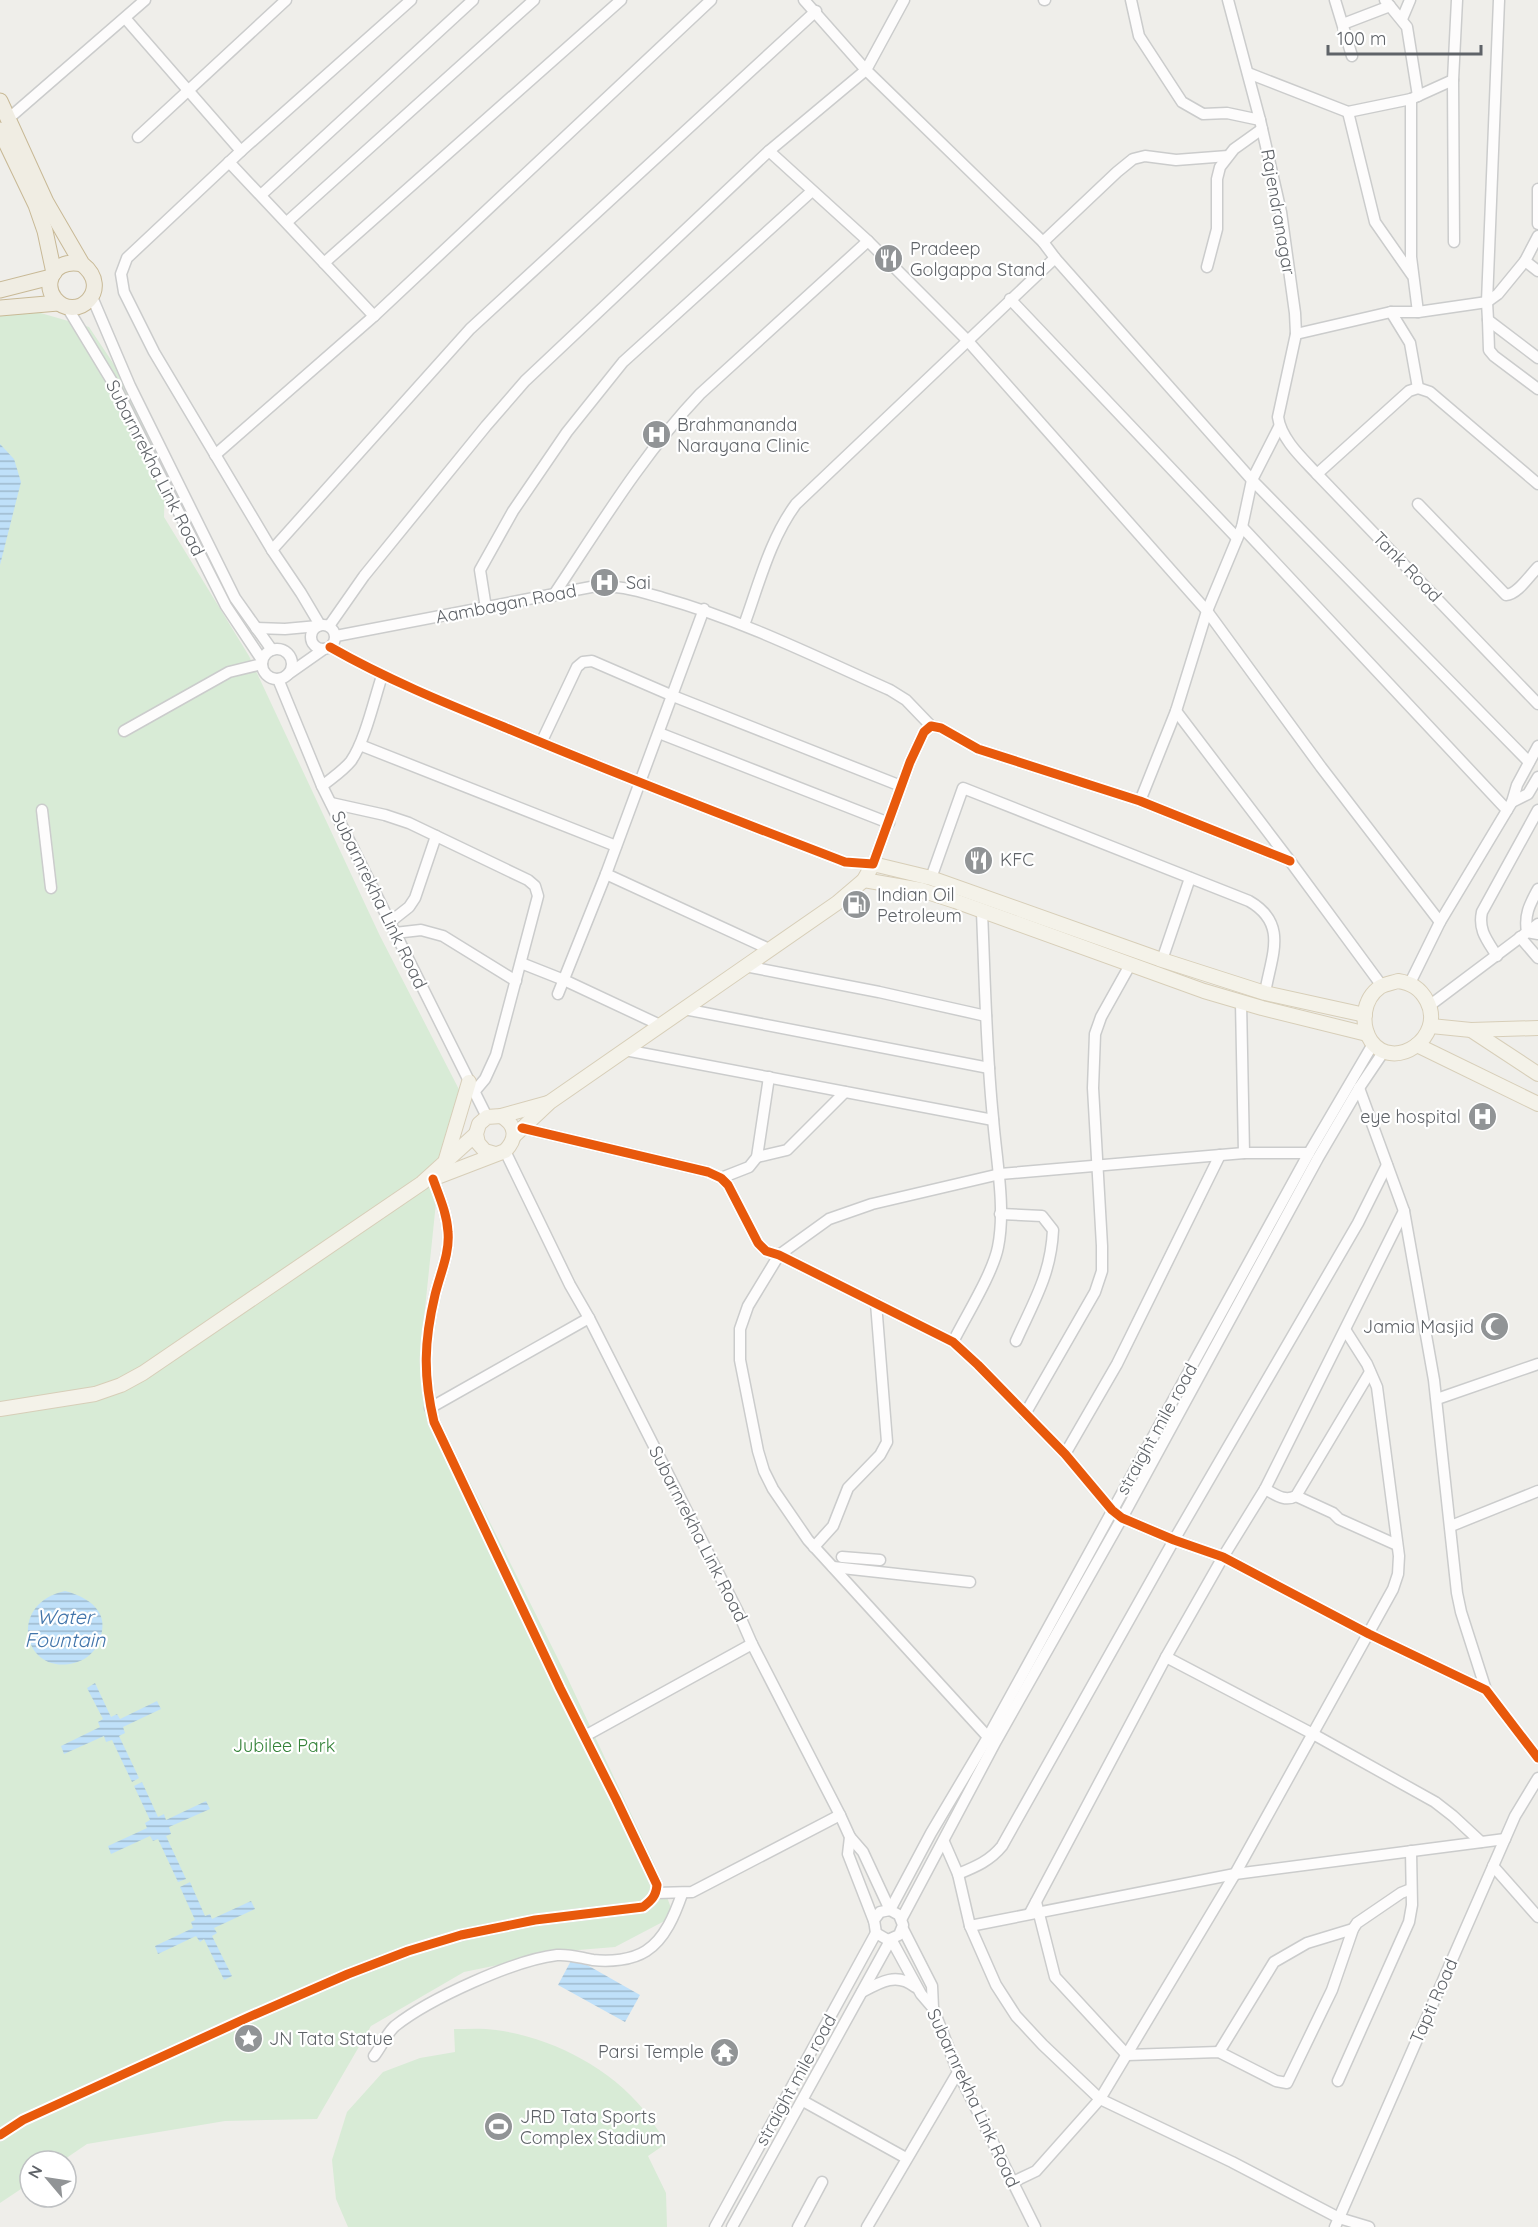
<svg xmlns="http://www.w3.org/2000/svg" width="1538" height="2227" viewBox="0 0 1538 2227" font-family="Quicksand,sans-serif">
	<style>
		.park { fill: #d8ebd6 }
		.water { fill: url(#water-rules) }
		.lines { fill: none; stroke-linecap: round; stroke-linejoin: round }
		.minor-casing { stroke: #cbcccc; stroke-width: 13 }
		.major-casing { stroke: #d7ceb8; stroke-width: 16 }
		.highway-casing { stroke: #c8b996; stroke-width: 17 }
		.minor { stroke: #fdfcfc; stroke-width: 10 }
		.major { stroke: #f4f2e9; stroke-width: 14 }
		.highway { stroke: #f0ede3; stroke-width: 15 }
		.cycleway-casing { stroke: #fff; stroke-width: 13 }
		.cycleway { stroke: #e8590c; stroke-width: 9 }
		.labels { text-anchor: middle; stroke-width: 4.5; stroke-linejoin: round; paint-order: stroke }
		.street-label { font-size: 18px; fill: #5f6368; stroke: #fff }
		.poi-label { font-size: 18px; fill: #5f6368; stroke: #fff; text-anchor: start }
		.park-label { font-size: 18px; fill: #348238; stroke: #fff }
		.water-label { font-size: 20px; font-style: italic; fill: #4174aa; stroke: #fff }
	</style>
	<defs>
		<pattern id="water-rules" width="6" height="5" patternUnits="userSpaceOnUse" patternTransform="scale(1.5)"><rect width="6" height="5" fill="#bfe0f9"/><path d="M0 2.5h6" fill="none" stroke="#9eb9cd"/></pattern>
	</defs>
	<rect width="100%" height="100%" fill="#efeeea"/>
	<g class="park">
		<polygon points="0,305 13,305 89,327 133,393 165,475 164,517 249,656 380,936 467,1105 437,1193 423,1328 427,1379 437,1416 567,1677 655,1865 674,1916 615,1947 566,1951 464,1972 371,2026 317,2119 225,2121 87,2144 62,2161 30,2161 30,2183 0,2203"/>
		<path d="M454,2029C468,2029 482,2028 496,2030C549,2037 608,2066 643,2109C651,2120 659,2132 667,2143L648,2156L666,2193L667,2227H348L336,2199L332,2160L347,2112L383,2072L420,2058L455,2052Z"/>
	</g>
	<g class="water">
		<polygon points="0,444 14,459 21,482 0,565"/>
		<path d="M65,1591C95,1599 113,1617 96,1647C92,1655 83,1661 74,1663C24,1676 6,1604 65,1591Z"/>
		<polygon points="95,1683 111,1717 117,1714 120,1719 157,1701 161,1709 123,1727 125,1733 119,1736 139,1778 132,1782 112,1740 106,1742 104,1736 64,1754 61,1746 100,1727 98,1722 103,1719 87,1688"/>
		<polygon points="142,1782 158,1817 164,1814 166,1820 206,1801 210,1809 169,1827 171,1834 166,1836 186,1879 178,1882 158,1839 153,1841 150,1836 111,1854 108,1846 147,1828 145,1823 150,1820 134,1786"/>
		<polygon points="190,1882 205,1916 210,1914 212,1919 251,1901 255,1909 214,1928 217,1933 212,1936 232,1976 224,1980 204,1939 200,1942 196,1936 158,1954 155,1946 193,1928 191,1922 195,1920 180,1887"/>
		<polygon points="573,1957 640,1995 625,2022 558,1985"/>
	</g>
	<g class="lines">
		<defs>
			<g id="minor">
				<polyline points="804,0 866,70 1043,242 1055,258 1252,480 1529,762"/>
				<polyline points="1044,0 1045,0"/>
				<polyline points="1131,0 1139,36 1182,102 1203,114 1227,113 1260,120"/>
				<path d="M1228,0L1260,120L1281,212L1295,313L1296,334L1278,417C1281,439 1302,458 1317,474L1538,704"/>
				<polyline points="1335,0 1352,56"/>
				<polyline points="1385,0 1407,27 1418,96"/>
				<polyline points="1499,0 1487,302 1488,320 1538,358"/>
				<polyline points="125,18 241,151"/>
				<polyline points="1402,19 1410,0"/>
				<polyline points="1343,24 1390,6"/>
				<polyline points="1248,73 1348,112 1411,99 1453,80"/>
				<polyline points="1411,99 1411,257 1418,312"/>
				<polyline points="1348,112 1375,222 1412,275"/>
				<polyline points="8,119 145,0"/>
				<polyline points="138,137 286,0"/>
				<polyline points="769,151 868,241 967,340 1207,611 1321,767 1440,922"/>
				<polyline points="229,162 374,316"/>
				<polyline points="1538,189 1538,224"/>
				<polyline points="261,195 473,0"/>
				<polyline points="287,222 534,0"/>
				<polyline points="1043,242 1117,172 1133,159 1145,156 1176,160 1228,156"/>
				<polyline points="1454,242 1453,80 1457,0"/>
				<polyline points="1525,261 1538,271"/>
				<polyline points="324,263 621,0"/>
				<polyline points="1207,267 1217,229 1217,179 1220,167 1234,149 1262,129"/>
				<polyline points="92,297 130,386 235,598 272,650"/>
				<polyline points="1010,299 1237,538"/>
				<polyline points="67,307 116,388 226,606 262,660"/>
				<polyline points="1391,312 1410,343 1418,388"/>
				<polyline points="1488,320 1489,350 1494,356 1538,389"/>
				<polyline points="1296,334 1391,312 1418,312 1487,302 1498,294 1525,261 1538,236"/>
				<polyline points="215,455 374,316 711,0"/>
				<polyline points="1317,474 1409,391 1418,388 1430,392 1538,484"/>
				<path d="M1418,504L1506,595C1518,594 1529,576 1538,567"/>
				<polyline points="1242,527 1507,810"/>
				<polyline points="272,550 470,329 816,11"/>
				<path d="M553,596C599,527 643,454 700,394L868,241"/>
				<polyline points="486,608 480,570 513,511 567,432 623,362 812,191"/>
				<circle cx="323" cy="637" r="12"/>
				<polyline points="320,625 301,593 272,550 154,352 124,292 121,274 127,258 241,151 411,0"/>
				<path d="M744,625C759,584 770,539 796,504L1055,258"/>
				<polyline points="329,626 364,576 486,426 525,381 769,151 866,70 904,0"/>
				<polyline points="256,628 285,629 318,626"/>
				<path d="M336,636L591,587C617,584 638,591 663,598C742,620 816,657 890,690L906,700L931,726"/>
				<path d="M330,647C386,679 445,703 504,727C617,775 731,818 845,862L873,864L910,762L924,732L931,726L941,728L978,749L1140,801L1290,861"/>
				<circle cx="277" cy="664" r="15"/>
				<polyline points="287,675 324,649"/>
				<polyline points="278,679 322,786 487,1117"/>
				<polyline points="1176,711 1290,861 1382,986"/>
				<polyline points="124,731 229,672 262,664"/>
				<polyline points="659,733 889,823"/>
				<polyline points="541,743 577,667 583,662 592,661 673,696 901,786"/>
				<polyline points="360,745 616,846"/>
				<path d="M322,786C332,778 343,771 351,761C365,741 374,700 382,676"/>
				<polyline points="1140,801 1176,711 1207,611 1242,527 1252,480 1279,427"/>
				<polyline points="1512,802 1528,794 1538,777"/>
				<polyline points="331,803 385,815 409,823 528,880 535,886 538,896 496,1055 485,1079 474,1092"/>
				<polyline points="42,810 51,888"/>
				<polyline points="606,874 769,949"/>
				<path d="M931,878L963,788L1249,901C1289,924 1271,956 1265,993"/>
				<path d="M1538,889C1530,904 1524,914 1527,932L1538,934"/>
				<polyline points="390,922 409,907 415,898 436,836"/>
				<polyline points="395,933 421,930 443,936 516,981"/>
				<polyline points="1520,937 1538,958"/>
				<path d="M1497,956C1487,940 1478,930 1482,912L1538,810"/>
				<polyline points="1162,960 1190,878"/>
				<polyline points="521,963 564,980 660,1025"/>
				<polyline points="745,966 879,992 986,1016"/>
				<polyline points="1410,983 1440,922 1512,802 1517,785 1538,746"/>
				<polyline points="558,994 606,874 704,609"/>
				<polyline points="1241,1002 1244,1153"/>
				<polyline points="1429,1006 1538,924"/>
				<polyline points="684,1009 989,1068"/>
				<polyline points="625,1050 993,1120"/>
				<polyline points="1359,1088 1404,1211 1434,1380 1457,1593 1461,1612 1486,1690"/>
				<polyline points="522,1128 708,1172 721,1178 728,1185 758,1243 766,1251 779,1255 953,1342 978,1365 1065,1454 1112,1510 1122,1518 1174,1540 1223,1557 1369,1634 1486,1690 1538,1758"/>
				<polyline points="505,1151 570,1285 589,1318 738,1612 752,1644 840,1815 850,1837 848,1854 874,1921"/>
				<polyline points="757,1157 787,1150 845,1092"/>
				<polyline points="721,1178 749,1167 757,1157 769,1077"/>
				<path d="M1000,1214L1042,1216L1053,1230C1051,1274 1034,1301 1016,1341"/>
				<path d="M953,1342C966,1316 993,1273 998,1247C1006,1208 996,1158 993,1118C986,1050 985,981 982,912"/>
				<polyline points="1437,1399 1538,1364"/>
				<polyline points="430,1408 589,1318"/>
				<polyline points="1025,1414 1095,1292 1102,1271 1102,1246 1093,1088 1095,1034 1101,1017 1130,965"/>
				<polyline points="1065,1454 1117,1364 1220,1155"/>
				<path d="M1265,1489C1276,1495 1285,1502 1296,1496L1370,1372"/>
				<polyline points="1296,1496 1333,1513 1339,1519 1397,1545"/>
				<polyline points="1451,1526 1538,1491"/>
				<polyline points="814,1547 833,1526 848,1488 880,1455 887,1442 876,1303"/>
				<polyline points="842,1557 880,1560"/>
				<polyline points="833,1567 970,1582"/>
				<polyline points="1166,1657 1313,1734 1435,1802 1453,1816 1481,1842"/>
				<polyline points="585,1736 752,1644"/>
				<polyline points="988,1737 808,1540 773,1489 764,1471 758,1451 740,1360 740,1329 748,1306 779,1255 829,1219 872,1204 1000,1174 1244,1153 1309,1153"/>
				<polyline points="850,1837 863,1852 890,1910"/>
				<polyline points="944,1842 958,1874 970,1926 996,1985 1016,2016 1043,2045 1100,2099 1232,2162 1339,2218 1369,2227"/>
				<polyline points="1493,1866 1538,1917"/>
				<path d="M958,1874C975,1867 990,1861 1002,1846L1174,1540L1358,1223L1387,1165"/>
				<polyline points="656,1893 692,1892 840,1815"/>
				<polyline points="1036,1902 1055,1977 1127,2055 1219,2052 1276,2081 1287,2083 1332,1990 1353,1929 1357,1923 1401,1893 1411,1889"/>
				<polyline points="890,1910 899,1915 903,1925 899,1935 888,1940 876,1933 874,1920 880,1912 890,1910 931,1833 988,1737 1309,1153 1373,1044"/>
				<polyline points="1030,1913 1166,1657 1223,1557 1265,1489 1404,1211"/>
				<polyline points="902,1918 996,1741 1122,1518 1318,1158 1359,1088 1384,1051"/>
				<polyline points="970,1926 1235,1874 1505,1839"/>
				<polyline points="903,1929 932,1986 933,2008"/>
				<polyline points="891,1939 921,1994 933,2008 958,2072 1035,2227"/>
				<path d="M862,1992C880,1982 897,1972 915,1987"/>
				<polyline points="1219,2052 1274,1962 1307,1943 1353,1929"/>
				<path d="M374,2056C381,2047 387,2033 395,2026C429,1999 514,1960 557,1955C570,1954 581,1958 593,1960C610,1962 632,1960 646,1951C665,1939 675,1914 682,1894"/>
				<polyline points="1338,2081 1409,1922 1412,1905 1411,1851"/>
				<polyline points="803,2101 906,2158"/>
				<path d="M0,2135L23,2120L249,2017L348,1974L408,1951L461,1935L535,1920L643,1907C652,1900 656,1896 657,1885L616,1799L560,1688L434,1422C423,1376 424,1341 435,1295C440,1274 450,1253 448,1232C447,1213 439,1196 433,1179"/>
				<polyline points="1013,2182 1036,2171 1100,2099 1235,1874 1393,1589 1398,1574 1399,1556 1377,1387 1367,1364 1346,1331"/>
				<polyline points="715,2227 876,1933"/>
				<polyline points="732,2227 891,1939"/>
				<polyline points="798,2227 822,2182"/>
				<polyline points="867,2227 958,2072"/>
				<polyline points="1335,2227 1515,1816 1538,1778"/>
			</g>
			<g id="major">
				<polyline points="864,880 921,890 955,901 1204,991 1262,1008 1367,1034"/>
				<path d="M1398,981C1411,983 1420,988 1427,1001C1446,1037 1394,1073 1371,1041C1360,1024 1363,999 1380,987C1385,984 1392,983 1398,981Z"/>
				<polyline points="1431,1026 1471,1030 1538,1074"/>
				<polyline points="1471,1030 1538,1028"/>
				<polyline points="1417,1045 1538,1104"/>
				<polyline points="515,1135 550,1102 837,903 864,880 873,864 931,878 1159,959 1265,993 1365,1015"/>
				<polyline points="495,1154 485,1151 478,1143 476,1134 479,1124 487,1117 501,1116 548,1103"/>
				<polyline points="446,1159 469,1082"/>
				<path d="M432,1179L505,1151C517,1139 517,1125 501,1116"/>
				<polyline points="0,1409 95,1394 121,1385 143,1373 422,1183 476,1134"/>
			</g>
			<g id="highway">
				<path d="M0,101L46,202L82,264C114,289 76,324 55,299C51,294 49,289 50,282C53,265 68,261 82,264"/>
				<polyline points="0,130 36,205 45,231 54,273"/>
				<polyline points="0,290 51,277"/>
				<polyline points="0,308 58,303"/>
			</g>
		</defs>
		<use href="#minor" class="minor-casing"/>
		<use href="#major" class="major-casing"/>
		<use href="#highway" class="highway-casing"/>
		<use href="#minor" class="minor"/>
		<use href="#major" class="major"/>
		<use href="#highway" class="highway"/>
		<defs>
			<g id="cycleway">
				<path d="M330,647C386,679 445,703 504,727C617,775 731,818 845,862L873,864L910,762L924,732L931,726L941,728L978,749L1140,801L1290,861"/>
				<polyline points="522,1128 708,1172 721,1178 728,1185 758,1243 766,1251 779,1255 953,1342 978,1365 1065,1454 1112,1510 1122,1518 1174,1540 1223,1557 1369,1634 1486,1690 1538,1758"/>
				<path d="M0,2135L23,2120L249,2017L348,1974L408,1951L461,1935L535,1920L643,1907C652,1900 656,1896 657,1885L616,1799L560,1688L434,1422C423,1376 424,1341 435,1295C440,1274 450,1253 448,1232C447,1213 439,1196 433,1179"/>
			</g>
		</defs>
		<use href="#cycleway" class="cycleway-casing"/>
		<use href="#cycleway" class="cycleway"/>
	</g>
	<defs>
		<symbol id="restaurant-disc" viewBox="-11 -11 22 22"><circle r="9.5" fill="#919496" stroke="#fff"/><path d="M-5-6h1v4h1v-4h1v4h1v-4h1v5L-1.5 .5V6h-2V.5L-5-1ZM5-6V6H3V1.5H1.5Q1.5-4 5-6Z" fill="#fff"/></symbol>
		<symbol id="hospital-disc" viewBox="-11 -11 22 22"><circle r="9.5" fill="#919496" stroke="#fff"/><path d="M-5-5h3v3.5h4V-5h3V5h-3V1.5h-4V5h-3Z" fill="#fff"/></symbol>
		<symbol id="fuel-disc" viewBox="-11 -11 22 22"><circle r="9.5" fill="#919496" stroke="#fff"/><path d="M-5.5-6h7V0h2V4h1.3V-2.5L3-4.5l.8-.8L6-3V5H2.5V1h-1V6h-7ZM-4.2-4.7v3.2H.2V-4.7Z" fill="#fff"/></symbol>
		<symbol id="mosque-disc" viewBox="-11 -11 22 22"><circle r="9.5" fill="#919496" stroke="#fff"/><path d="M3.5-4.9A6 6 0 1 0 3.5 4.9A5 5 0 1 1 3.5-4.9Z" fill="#fff"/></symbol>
		<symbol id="sight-disc" viewBox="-11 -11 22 22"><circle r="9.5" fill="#919496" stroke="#fff"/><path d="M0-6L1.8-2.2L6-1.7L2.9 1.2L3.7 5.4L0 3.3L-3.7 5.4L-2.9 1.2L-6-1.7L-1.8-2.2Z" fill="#fff"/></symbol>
		<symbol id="temple-disc" viewBox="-11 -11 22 22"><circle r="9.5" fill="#919496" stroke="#fff"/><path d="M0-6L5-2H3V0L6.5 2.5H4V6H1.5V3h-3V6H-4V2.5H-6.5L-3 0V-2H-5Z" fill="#fff"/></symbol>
		<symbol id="stadium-disc" viewBox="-11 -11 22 22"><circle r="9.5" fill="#919496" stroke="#fff"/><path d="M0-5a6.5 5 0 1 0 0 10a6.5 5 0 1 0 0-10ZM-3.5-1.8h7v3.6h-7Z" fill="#fff"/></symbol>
	</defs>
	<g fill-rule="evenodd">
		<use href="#restaurant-disc" x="872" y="242" width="33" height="33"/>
		<use href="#hospital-disc" x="640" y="418" width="33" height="33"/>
		<use href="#hospital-disc" x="588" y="566" width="33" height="33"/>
		<use href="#restaurant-disc" x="962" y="844" width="33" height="33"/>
		<use href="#fuel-disc" x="840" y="888" width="33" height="33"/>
		<use href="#hospital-disc" x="1466" y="1100" width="33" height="33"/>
		<use href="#mosque-disc" x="1478" y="1310" width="33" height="33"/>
		<use href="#sight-disc" x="232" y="2022" width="33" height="33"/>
		<use href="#temple-disc" x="708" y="2036" width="33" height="33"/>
		<use href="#stadium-disc" x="482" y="2110" width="33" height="33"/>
	</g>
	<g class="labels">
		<g class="street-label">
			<text transform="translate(1278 212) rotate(80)" y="6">Rajendranagar</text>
			<text transform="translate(155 468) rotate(63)" y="6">Subarnrekha Link Road</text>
			<text transform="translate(1407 567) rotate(46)" y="6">Tank Road</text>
			<text transform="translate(506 604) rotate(-11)" y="6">Aambagan Road</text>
			<text transform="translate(379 900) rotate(64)" y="6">Subarnrekha Link Road</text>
			<text transform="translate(1157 1429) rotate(-61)" y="6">straight mile road</text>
			<text transform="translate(698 1534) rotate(63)" y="6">Subarnrekha Link Road</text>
			<text transform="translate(1434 2001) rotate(-66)" y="6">Tapti Road</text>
			<text transform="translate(796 2080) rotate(-61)" y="6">straight mile road</text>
			<text transform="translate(973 2098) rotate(65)" y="6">Subarnrekha Link Road</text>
		</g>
		<g class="poi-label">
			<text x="910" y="255">Pradeep<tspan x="910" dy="21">Golgappa Stand</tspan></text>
			<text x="677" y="431">Brahmananda<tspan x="677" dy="21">Narayana Clinic</tspan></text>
			<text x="626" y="589">Sai</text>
			<text x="1000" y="866">KFC</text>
			<text x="877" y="901">Indian Oil<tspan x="877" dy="21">Petroleum</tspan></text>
			<text x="1461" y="1123" text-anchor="end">eye hospital</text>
			<text x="1474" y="1333" text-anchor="end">Jamia Masjid</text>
			<text x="269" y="2045">JN Tata Statue</text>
			<text x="704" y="2058" text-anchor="end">Parsi Temple</text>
			<text x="520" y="2123">JRD Tata Sports<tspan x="520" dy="21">Complex Stadium</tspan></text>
		</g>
		<g class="park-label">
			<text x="284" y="1752">Jubilee Park</text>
		</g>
		<g class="water-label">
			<text x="65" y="1624">Water<tspan x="65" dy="23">Fountain</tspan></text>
		</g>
	</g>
	<g transform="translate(48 2179) rotate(299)"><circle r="28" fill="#ffffff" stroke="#bfc1c3" stroke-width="1.5"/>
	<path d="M0-4.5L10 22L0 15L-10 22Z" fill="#919496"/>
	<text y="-9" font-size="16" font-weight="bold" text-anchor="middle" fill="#5f6368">N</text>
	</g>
	<path d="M1328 45v9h153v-9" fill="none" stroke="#5f6368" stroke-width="3"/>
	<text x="1337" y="45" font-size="18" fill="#5f6368" stroke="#ffffff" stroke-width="4.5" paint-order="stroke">100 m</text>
</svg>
